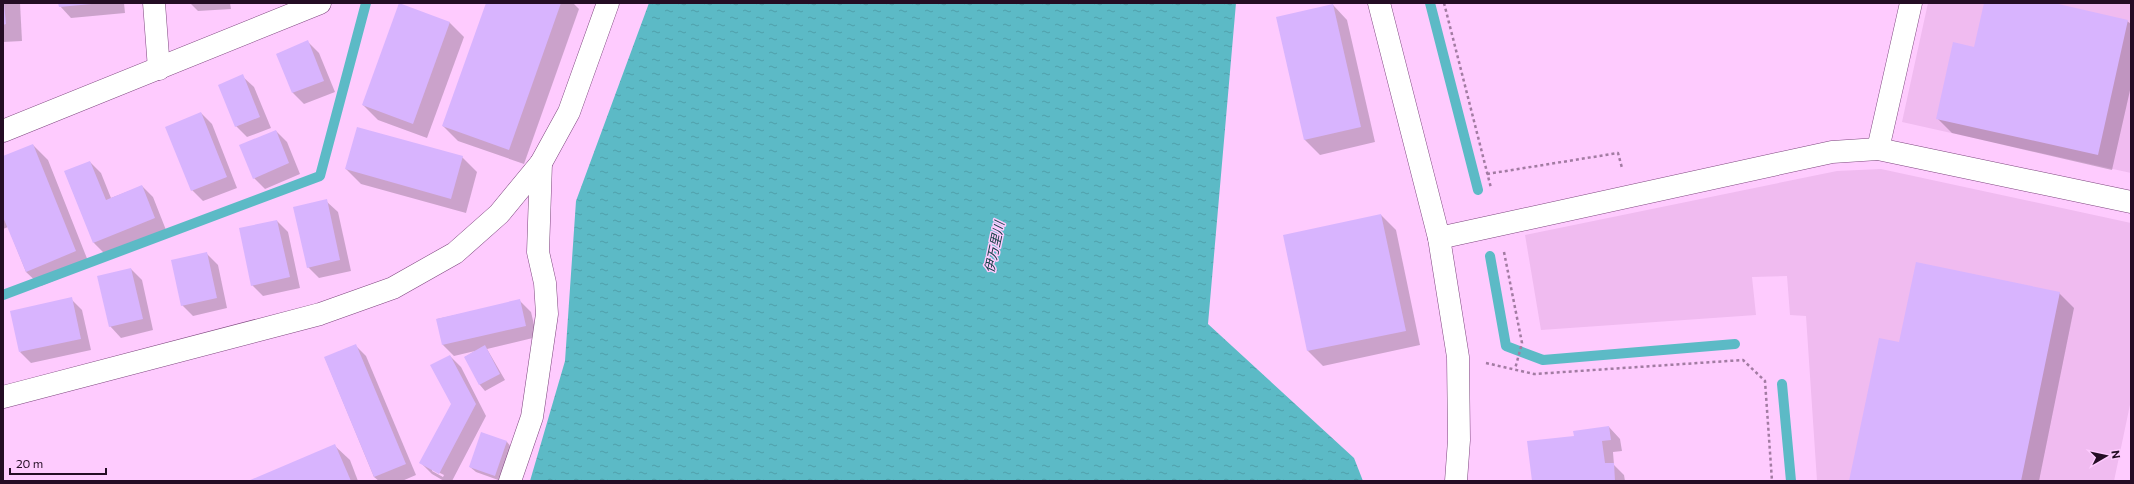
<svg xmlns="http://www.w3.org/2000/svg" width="2134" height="484" viewBox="0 0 2134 484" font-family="Commissioner,'Noto Sans JP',sans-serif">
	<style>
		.built { fill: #f0bbf0 }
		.water { fill: url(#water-ripples) }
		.shadow { fill: #0003; fill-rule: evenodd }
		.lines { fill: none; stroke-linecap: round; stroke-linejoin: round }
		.stream { stroke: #5cbac6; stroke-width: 10 }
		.building { fill: #d8b4fe }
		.minor-casing { stroke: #7d467e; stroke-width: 23 }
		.path { stroke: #a27ba2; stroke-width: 2.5; stroke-dasharray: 3 3; stroke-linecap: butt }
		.minor { stroke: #fff; stroke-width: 22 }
		.labels { text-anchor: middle; stroke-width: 3; stroke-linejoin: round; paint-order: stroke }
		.water-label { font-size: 13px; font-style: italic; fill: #154046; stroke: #fecbfe }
	</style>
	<defs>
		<pattern id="water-ripples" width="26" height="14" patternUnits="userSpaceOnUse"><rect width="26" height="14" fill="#5cbac6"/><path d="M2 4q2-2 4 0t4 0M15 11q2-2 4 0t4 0" fill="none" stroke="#509faa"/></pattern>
	</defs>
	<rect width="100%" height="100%" fill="#fecbfe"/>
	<g class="built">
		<polygon points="1928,3 2131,3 2131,173 1902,122"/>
		<polygon points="1881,169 2131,223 2131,400 2114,481 1817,481 1806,316 1790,315 1787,276 1752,277 1756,315 1541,330 1525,235 1837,171"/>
	</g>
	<polygon class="water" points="649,3 1236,3 1208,324 1354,458 1363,481 530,481 565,361 576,201"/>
	<g class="shadow">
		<polygon points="3,3 20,3 22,41 3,42"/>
		<polygon points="59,3 124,3 125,13 71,18 60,6"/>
		<polygon points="190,3 230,3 231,9 198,11"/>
		<polygon points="487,3 573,3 579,9 524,164 458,141 443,126"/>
		<polygon points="1986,3 2049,3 2127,21 2131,24 2131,86 2112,170 1952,133 1937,118 1975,48"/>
		<polygon points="1333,5 1347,20 1375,142 1320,155 1305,140 1277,18"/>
		<polygon points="449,22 464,37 427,138 378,120 363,105"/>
		<polygon points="308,42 319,53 335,92 304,104 293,93 277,54"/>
		<polygon points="242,76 254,87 271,128 247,137 236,126"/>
		<polygon points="201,113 212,124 237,188 203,201 192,190"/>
		<polygon points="276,131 287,142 300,174 265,189 254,178"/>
		<polygon points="33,145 48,160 90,266 41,286 26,272 8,227 3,229 3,158"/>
		<polygon points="462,157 477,172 466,213 361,184 346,169"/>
		<polygon points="90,162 101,173 111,198 142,186 153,197 166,230 105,254 94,243 65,172"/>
		<polygon points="326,201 338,212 351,271 319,278 308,267"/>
		<polygon points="1381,215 1396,230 1420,345 1323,366 1308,351 1284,236"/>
		<polygon points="277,221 288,232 300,288 263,296 252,285"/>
		<polygon points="207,254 218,265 227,308 193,316 182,305"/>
		<polygon points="131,269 142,280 153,330 121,338 110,326"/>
		<polygon points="2059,293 2074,308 2039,481 1850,481 1900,344"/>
		<polygon points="71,299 82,310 91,350 31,363 20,352"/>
		<polygon points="520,301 531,312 537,337 487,349 505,380 485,391 480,385 465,357 475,351 454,356 443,345 437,319"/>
		<polygon points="355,345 366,356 416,475 402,481 379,481 374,477 325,358"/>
		<path d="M450,356L461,367L486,416L452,481H444L432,474L421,463L452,404ZM432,469L444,475L443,477L432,471Z"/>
		<polygon points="1609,427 1620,439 1622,451 1613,452 1614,465 1624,475 1625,481 1533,481 1575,437"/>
		<polygon points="482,433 507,442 512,448 501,481 476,472 470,467"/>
		<polygon points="335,446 350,460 358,481 251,481"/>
	</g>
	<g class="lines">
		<g class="stream">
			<polyline points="1430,3 1478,190"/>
			<polyline points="1490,256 1506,346 1543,360 1735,344"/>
			<polyline points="3,295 320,176 366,3"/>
			<polyline points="1782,384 1791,481"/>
		</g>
	</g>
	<g class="building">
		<polygon points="3,3 4,3 6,24 3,25"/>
		<polygon points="58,3 92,3 92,4 59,7"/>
		<polygon points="399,3 450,22 413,124 362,105"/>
		<polygon points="486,3 561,3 509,150 442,126"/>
		<polygon points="1984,3 2054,3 2128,20 2098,155 1936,119 1953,42 1974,47"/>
		<polygon points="1333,4 1361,127 1304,140 1276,17"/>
		<polygon points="308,40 324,81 292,93 276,54"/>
		<polygon points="243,74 260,117 235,127 218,85"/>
		<polygon points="201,112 227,177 191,191 165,127"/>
		<polygon points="357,127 463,156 451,199 345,169"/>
		<polygon points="276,130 289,163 253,179 239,145"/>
		<polygon points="33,144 76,251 26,272 3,217 3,156"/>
		<polygon points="90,161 106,200 142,185 155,218 93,243 64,171"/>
		<polygon points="327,199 340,260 307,268 293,207"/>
		<polygon points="1381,214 1406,331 1307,351 1283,235"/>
		<polygon points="277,220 290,277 251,286 239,228"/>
		<polygon points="207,252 217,298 181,306 171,260"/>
		<polygon points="1916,262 2060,292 2021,481 1849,481 1879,338 1899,342"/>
		<polygon points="131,268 143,319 109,327 97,276"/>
		<polygon points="72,297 81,339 19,352 10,311"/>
		<polygon points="520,299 526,326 442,345 436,319"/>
		<polygon points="356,344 406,464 374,477 324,357"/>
		<polygon points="485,345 500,374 479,385 464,357"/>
		<polygon points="450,355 476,404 439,474 419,463 451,404 430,365"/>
		<polygon points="1609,426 1611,440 1602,441 1605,463 1614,463 1615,481 1532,481 1527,441 1574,436 1573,431"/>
		<polygon points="481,432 507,441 495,476 469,467"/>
		<polygon points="335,444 351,481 248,481"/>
	</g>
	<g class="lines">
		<defs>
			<g id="minor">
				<polyline points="154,3 159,69"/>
				<polyline points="1379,3 1439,238 1458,357 1459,440 1456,481"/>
				<polyline points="3,131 320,3"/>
				<polyline points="1878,149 1911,3"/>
				<polyline points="1439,238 1832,152 1878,149 2131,202"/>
				<polyline points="3,397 320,314 393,288 455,253 499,214 541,163 569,112 608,3"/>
				<polyline points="510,481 532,417 547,314 545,283 538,252 541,163"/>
			</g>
		</defs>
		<use href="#minor" class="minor-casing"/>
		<g class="path">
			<polyline points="1444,3 1491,188"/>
			<polyline points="1487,174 1618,153 1622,168"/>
			<polyline points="1504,252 1522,343 1515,369"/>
			<polyline points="1486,363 1534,374 1743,360 1765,381 1772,481"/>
		</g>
		<use href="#minor" class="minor"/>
	</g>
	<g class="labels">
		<g class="water-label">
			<text transform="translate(994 247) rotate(-78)" y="5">伊万里川</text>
		</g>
	</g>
	<rect width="2134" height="484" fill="none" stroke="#240d24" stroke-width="8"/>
	<g transform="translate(2106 456) rotate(81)" stroke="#fecbfe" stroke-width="3" paint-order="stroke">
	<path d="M0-3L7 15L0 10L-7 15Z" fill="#240d24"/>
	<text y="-6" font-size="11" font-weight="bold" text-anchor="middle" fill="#240d24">N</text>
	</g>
	<path d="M10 468v6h96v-6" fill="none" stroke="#240d24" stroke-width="2"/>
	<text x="16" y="468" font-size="12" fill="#240d24" stroke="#fecbfe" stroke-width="3" paint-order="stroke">20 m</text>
</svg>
